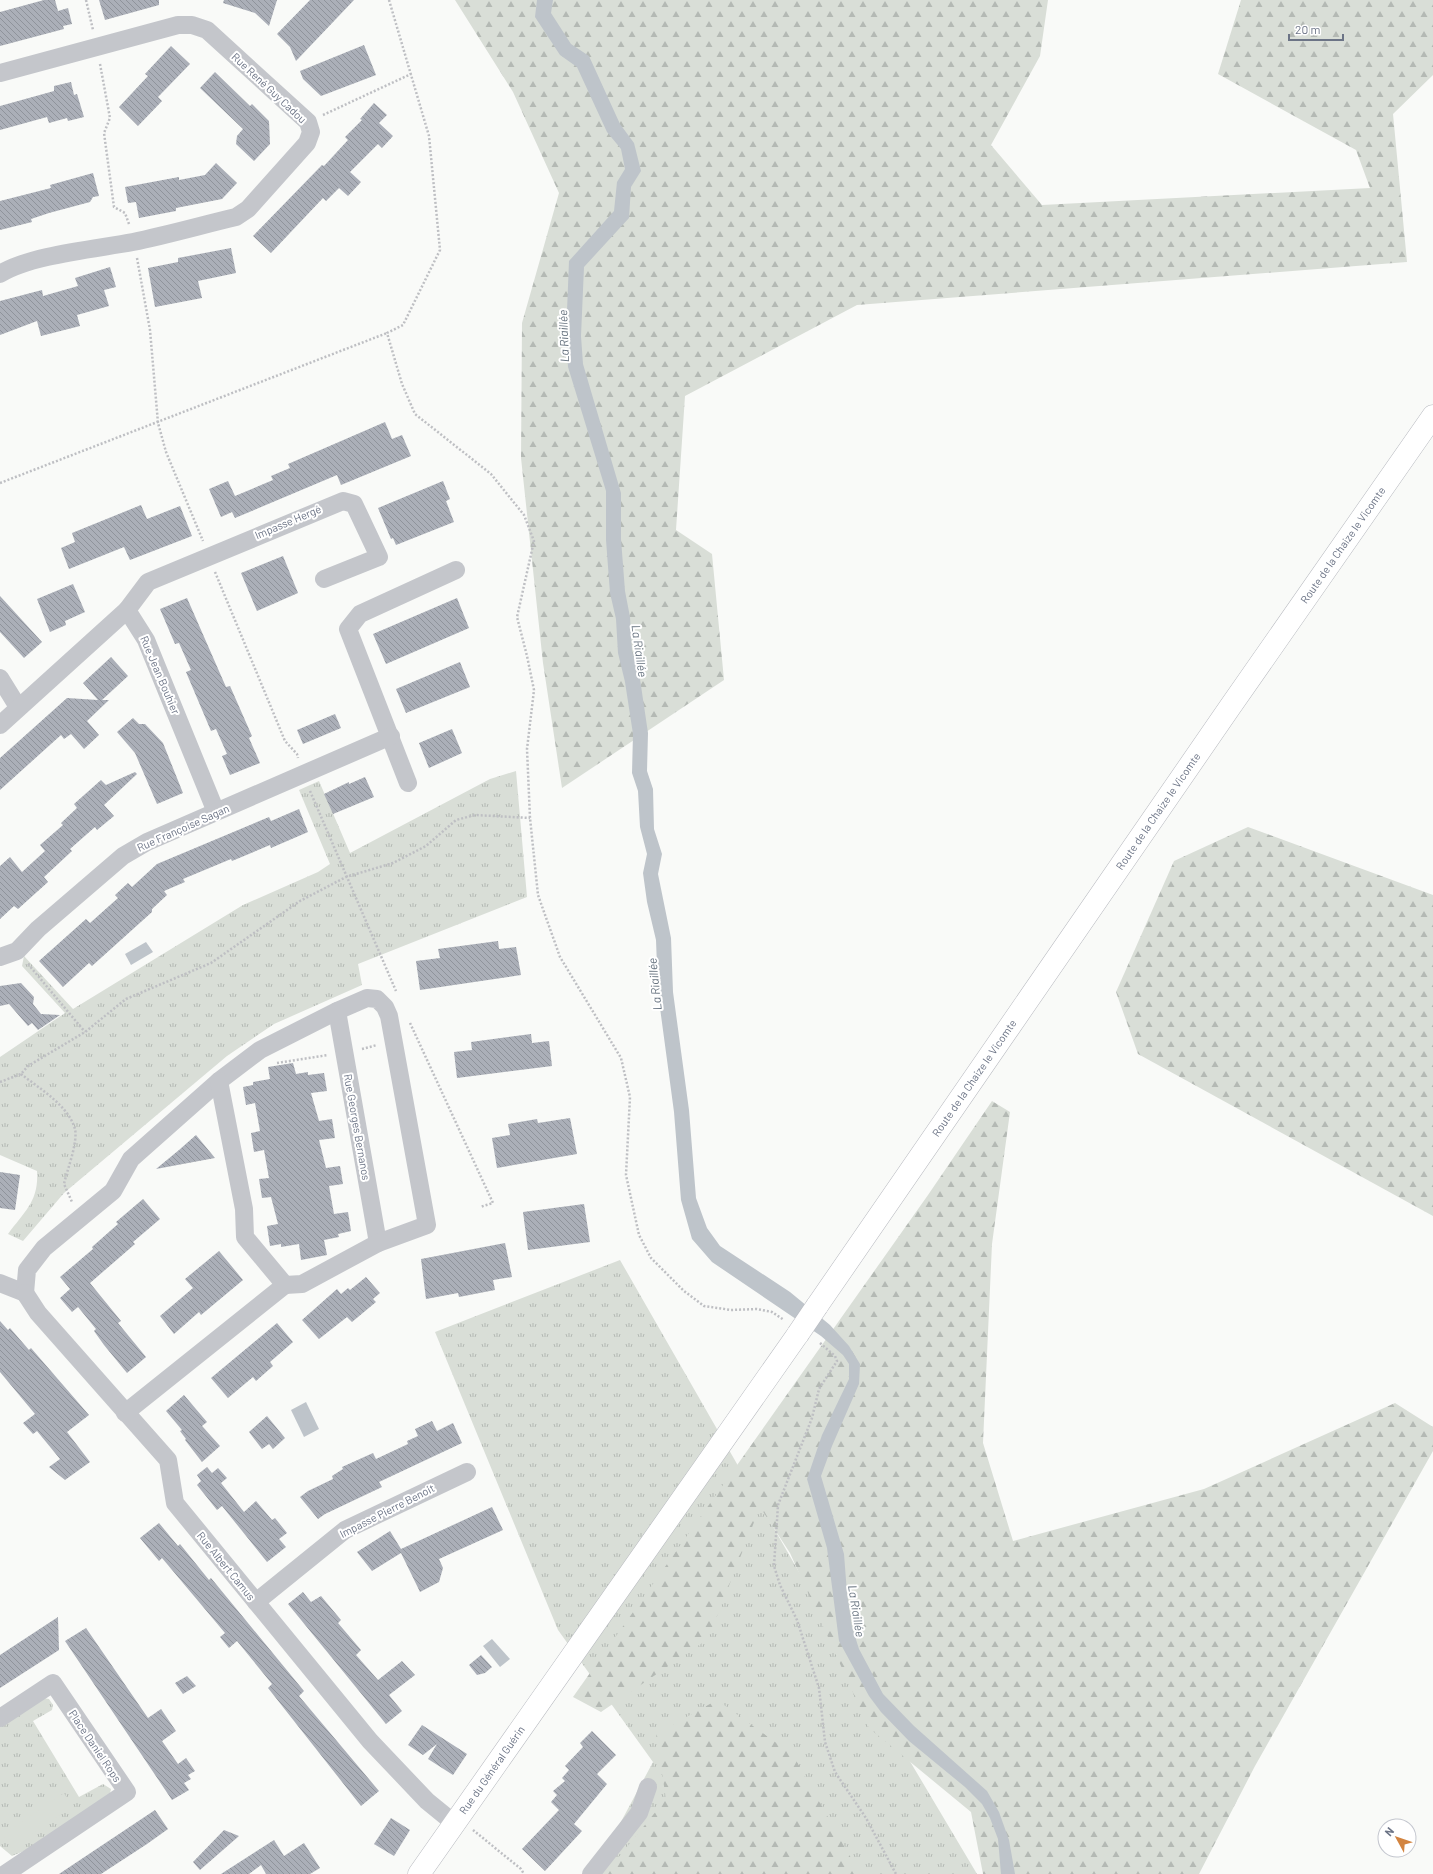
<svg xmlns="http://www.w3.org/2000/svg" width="1433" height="1874" viewBox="0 0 1433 1874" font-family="Barlow,sans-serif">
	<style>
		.grass { fill: url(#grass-tufts) }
		.forest { fill: url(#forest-firs) }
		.green { fill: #d9ded7 }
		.water { fill: #bec4ca }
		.building { fill: url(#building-back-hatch) }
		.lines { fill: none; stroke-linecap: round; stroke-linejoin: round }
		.secondary-casing { stroke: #b7b9bf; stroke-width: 23 }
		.path { stroke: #bebfc3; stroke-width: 2.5; stroke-dasharray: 2 2; stroke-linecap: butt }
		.street { stroke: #c4c6cb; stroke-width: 18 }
		.secondary { stroke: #fff; stroke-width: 22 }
		.secondary-bridge-casing { stroke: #b7b9bf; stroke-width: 23; stroke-linecap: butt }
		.secondary-bridge { stroke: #fff; stroke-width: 22 }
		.labels { text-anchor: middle; stroke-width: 4; stroke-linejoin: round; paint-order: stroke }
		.street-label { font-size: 11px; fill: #6c7486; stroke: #fff }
		.water-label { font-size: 12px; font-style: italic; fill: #687480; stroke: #fff }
	</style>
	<defs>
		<pattern id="grass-tufts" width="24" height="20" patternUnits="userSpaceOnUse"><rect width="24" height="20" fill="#d9ded7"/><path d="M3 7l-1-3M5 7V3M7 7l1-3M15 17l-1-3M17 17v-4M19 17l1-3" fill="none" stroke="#b4b9b4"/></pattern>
		<pattern id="forest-firs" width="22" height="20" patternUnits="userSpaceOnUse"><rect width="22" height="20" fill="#d9ded7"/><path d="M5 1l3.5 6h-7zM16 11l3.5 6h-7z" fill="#b4b9b4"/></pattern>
		<pattern id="building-back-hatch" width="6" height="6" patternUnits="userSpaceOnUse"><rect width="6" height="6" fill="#abafb8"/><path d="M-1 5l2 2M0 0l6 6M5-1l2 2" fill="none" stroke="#8f939b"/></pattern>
	</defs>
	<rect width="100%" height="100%" fill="#f9faf8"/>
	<g class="grass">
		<path d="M516,771L527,897L358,964L362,985L274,1024L227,1056L64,1193L23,1241L8,1234C25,1211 39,1201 37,1171L0,1155V1057L65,1013L22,966L24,956L73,1009L243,905L318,872L330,864L299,790L319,781L350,853L490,779Z"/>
		<polygon points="620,1260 842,1647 977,1874 593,1874 653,1762 558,1630 435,1332"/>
		<polygon points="43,1698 49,1699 53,1705 52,1710 33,1721 79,1797 103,1784 111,1789 109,1798 36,1846 12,1856 0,1846 0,1726"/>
	</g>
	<g class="forest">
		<polygon points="455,0 1048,0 1040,56 991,145 1042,205 1370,188 1356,150 1218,74 1241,0 1433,0 1433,75 1393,114 1407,262 857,305 685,396 676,530 712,554 724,680 562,788 543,663 521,458 522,323 559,193 513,92"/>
		<polygon points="1248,827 1433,895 1433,1216 1138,1054 1116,992 1174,861"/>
		<polygon points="992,1101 1010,1112 992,1244 983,1443 1013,1541 1204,1489 1395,1403 1433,1427 1433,1451 1255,1766 1199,1874 983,1874 971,1812 869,1728 790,1553 760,1507 708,1639 601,1712 573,1697 928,1195"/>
		<polygon points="717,1700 793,1755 860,1874 605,1874 666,1799 656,1734"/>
	</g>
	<polygon class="green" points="64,1793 72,1807 11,1848 3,1835"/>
	<g class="water">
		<polygon points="537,0 553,0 551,13 571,44 589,56 620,124 634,143 641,171 631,187 629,218 584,267 581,336 583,364 621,493 621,539 625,591 630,617 632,651 640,679 648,733 647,771 653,789 654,829 662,854 658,874 671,938 673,992 689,1110 696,1198 707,1228 720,1246 790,1292 830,1325 849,1346 860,1364 859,1384 832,1446 821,1476 844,1554 847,1593 852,1627 859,1649 883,1694 914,1726 987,1791 999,1812 1009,1840 1015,1874 1001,1874 998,1839 990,1818 982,1804 965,1787 909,1741 881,1712 869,1696 839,1641 827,1548 807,1479 822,1435 849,1379 849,1364 843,1355 821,1336 712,1262 692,1239 681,1200 674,1112 658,993 656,940 647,902 643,873 647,854 640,827 638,791 632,773 633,734 625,682 618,653 616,619 610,593 606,540 606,491 568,367 566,336 569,261 614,211 617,182 625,169 621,149 607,132 577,67 560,55 535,17"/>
		<polygon points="146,942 153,952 131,965 125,954"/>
		<polygon points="306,1402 319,1429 304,1437 291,1410"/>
		<polygon points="492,1639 510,1659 500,1667 483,1646"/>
	</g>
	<g class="building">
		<polygon points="44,0 55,0 58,11 68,8 72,24 63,26 64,29 0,46 0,12"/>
		<polygon points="99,0 159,0 159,5 105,20"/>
		<polygon points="224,0 277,0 269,26 255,13 223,3"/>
		<polygon points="310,0 354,0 296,61 290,47 277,34"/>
		<polygon points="364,45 376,75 321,96 303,79 300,71"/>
		<polygon points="171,46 190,64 158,97 162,101 138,126 119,107 148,76 145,74"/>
		<polygon points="215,72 250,106 252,104 269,121 270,144 254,161 236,144 237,136 243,129 200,88"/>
		<polygon points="71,82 74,95 77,94 84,117 68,121 67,118 49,123 47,117 0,130 0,106 54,91 54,86"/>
		<polygon points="374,103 387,115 379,123 393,136 382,148 378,144 350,172 361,182 348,196 339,188 326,201 323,198 271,253 253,236 322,165 324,166 348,140 345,137 362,120 360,119"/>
		<polygon points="216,163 237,183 222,199 176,208 176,211 139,218 136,202 128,203 125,187 179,177 179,180 205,175"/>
		<polygon points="93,173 99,196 93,197 90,202 49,213 31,219 32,222 0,230 0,201 51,188 50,185"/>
		<polygon points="231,248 236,273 198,281 202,298 155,307 148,268 178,262 178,258"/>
		<polygon points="110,267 116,287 104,290 109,306 77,315 80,326 41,336 37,321 0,335 0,301 42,290 43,296 78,286 75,278"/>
		<polygon points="385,422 392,439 402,435 411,456 341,485 337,475 235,518 232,512 221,517 209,489 228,481 235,496 273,480 271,476 290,468 288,464"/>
		<polygon points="443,481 450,499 446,501 454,522 396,545 393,538 391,539 378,508"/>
		<polygon points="141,505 147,519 180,506 192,536 130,560 124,547 69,569 61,548 75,542 72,533"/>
		<polygon points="283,556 298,593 257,611 241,573"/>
		<polygon points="73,584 85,612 65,621 66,625 50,632 37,599"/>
		<polygon points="0,596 42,642 24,658 0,632"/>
		<polygon points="187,598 226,687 230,686 252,736 249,738 260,763 230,775 222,756 227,754 216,729 211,731 186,672 191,670 179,643 175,644 160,609"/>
		<polygon points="457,598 469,628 386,664 373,634"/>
		<polygon points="111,657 128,676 102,700 109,700 87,721 99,735 84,749 71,734 64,739 61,735 0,790 0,758 67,698 98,700 83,683"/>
		<polygon points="460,662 470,687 406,713 396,689"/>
		<polygon points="335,714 341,728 303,744 297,730"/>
		<polygon points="133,718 139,724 145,724 163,743 183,793 157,804 135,753 117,732"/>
		<polygon points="452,729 462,753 429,768 419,743"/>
		<polygon points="135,772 137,774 104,805 114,816 97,830 95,827 70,849 72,851 44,877 48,882 18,909 14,906 0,919 0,866 10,857 22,872 45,851 40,845 63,825 61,823 77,808 74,804 101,780 106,785"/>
		<polygon points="365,777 374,797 333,814 324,794 349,782 349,784"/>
		<polygon points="299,809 308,832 271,848 270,845 232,861 231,859 183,879 185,882 164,891 167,895 152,909 152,912 92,966 89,963 63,987 39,961 86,919 90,923 118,898 115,895 128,883 132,887 157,864 269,817 271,821"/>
		<polygon points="498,941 499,949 516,947 521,975 420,990 416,961 440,958 438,949"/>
		<polygon points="21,983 34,997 33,1004 41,1014 60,1015 38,1030 32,1023 28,1026 9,1004 0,1006 0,986"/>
		<polygon points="531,1034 532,1043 549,1041 552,1066 457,1078 454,1052 472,1050 471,1042"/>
		<polygon points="293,1063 296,1074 308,1072 308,1075 324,1073 327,1091 311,1093 319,1121 332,1119 335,1138 319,1140 326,1168 340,1166 343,1184 329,1186 334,1214 348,1212 351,1231 338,1234 339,1237 324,1240 327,1255 301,1260 299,1244 281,1247 281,1244 270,1246 267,1226 278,1224 271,1197 262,1198 259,1179 269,1178 264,1150 254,1152 251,1133 260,1131 255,1103 246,1105 243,1087 253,1085 253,1082 270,1079 268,1067"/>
		<polygon points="570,1118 577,1154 497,1168 492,1138 510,1135 508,1124 537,1119 538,1123"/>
		<polygon points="196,1135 215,1158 156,1169 179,1150"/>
		<polygon points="0,1172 20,1175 15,1210 0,1208"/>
		<polygon points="143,1199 160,1219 133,1242 135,1244 90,1283 121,1321 118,1323 146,1357 127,1373 104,1345 94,1331 96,1329 78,1307 72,1312 60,1298 70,1289 60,1277 93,1249 92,1247 118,1224 116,1222"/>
		<polygon points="584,1204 590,1242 528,1250 523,1212"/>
		<polygon points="505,1243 512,1277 493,1280 495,1290 459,1297 458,1293 426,1299 421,1259"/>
		<polygon points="219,1251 243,1280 201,1315 199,1312 174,1334 160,1316 193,1288 185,1279"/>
		<polygon points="366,1277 380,1293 373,1299 376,1302 352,1322 347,1317 319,1339 302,1320 337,1289 341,1294 348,1288 350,1290"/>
		<polygon points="0,1321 8,1330 10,1328 29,1350 31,1348 89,1415 67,1432 90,1462 65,1480 49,1467 60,1459 37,1431 33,1434 23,1423 35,1414 0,1372"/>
		<polygon points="277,1323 293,1342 270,1362 273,1366 256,1381 253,1377 228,1398 211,1378"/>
		<polygon points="184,1395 207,1422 202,1426 220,1446 202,1462 185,1440 186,1439 180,1431 182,1430 166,1411"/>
		<polygon points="267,1416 285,1438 273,1449 269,1444 262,1449 249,1432"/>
		<polygon points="432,1421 437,1431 453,1423 462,1443 379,1482 382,1487 325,1514 318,1519 300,1497 308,1491 333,1479 332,1476 343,1469 342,1467 373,1453 376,1459 408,1444 407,1441 418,1436 415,1429"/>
		<polygon points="207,1467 212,1473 218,1468 227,1478 221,1483 244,1512 256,1501 272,1520 275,1518 287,1533 279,1539 286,1547 267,1562 222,1506 217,1510 197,1485 201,1481 197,1475"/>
		<polygon points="492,1507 503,1530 439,1559 443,1568 439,1582 420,1592 401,1553 372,1571 357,1552 390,1531 401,1549"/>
		<polygon points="159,1523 178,1546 180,1544 209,1580 211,1578 304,1691 299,1696 379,1791 361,1806 268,1688 272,1684 237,1641 229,1648 220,1637 225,1633 162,1558 159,1561 140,1538"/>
		<polygon points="303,1592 311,1602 321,1596 341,1620 338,1623 361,1650 356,1655 378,1680 402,1661 415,1675 389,1695 402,1711 386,1724 288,1604"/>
		<polygon points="58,1617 59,1650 0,1688 0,1655"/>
		<polygon points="86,1628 148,1718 161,1709 176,1731 162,1741 178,1764 186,1758 195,1771 188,1775 191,1779 184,1783 189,1790 172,1800 65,1641"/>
		<polygon points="481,1655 492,1667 485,1673 477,1675 469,1665"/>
		<polygon points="187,1676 196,1686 183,1694 175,1683"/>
		<polygon points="422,1725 467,1754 453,1775 428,1759 437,1744 423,1755 408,1745"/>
		<polygon points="592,1731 616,1755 597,1774 607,1784 574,1824 582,1831 545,1871 522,1849 559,1810 551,1802 557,1795 553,1791 565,1781 562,1778 569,1770 565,1766 583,1747 580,1743"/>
		<polygon points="155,1810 168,1829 147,1844 101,1874 59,1874"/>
		<polygon points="391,1818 410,1830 394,1856 374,1844"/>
		<polygon points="224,1830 239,1836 200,1870 193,1862"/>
		<polygon points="274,1840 284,1856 304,1843 320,1868 310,1874 266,1874 261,1865 249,1874 221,1874"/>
	</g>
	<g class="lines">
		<defs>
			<g id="secondary">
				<path id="s1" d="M817,1306L1230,707L1433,416"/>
				<path id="s2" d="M419,1874L798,1334"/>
			</g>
		</defs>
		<use href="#secondary" class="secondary-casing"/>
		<g class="path">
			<polyline points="86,0 93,30"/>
			<polyline points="389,0 429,136 440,250 403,325 387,333 402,384 415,414 491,474 524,515 534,541 517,617 527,656 534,690 527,749 530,818 538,895 560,957 621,1058 630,1097 626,1175 639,1235 651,1258 684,1291 704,1306 731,1310 757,1309 772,1312 784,1320"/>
			<polyline points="100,64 110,118 104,133 114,207 125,213 129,224"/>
			<polyline points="323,115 411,74"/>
			<polyline points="137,258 150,330 158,423 166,452 203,541"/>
			<polyline points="0,483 387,333"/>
			<polyline points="215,572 285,741 297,754 298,758"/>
			<polyline points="310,791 396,991"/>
			<polyline points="28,964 85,1032"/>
			<polyline points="410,1023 493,1203 480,1207"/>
			<polyline points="362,1049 377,1045"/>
			<polyline points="277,1063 328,1055"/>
			<path d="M21,1074C40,1089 68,1105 75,1129C78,1143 67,1170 64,1184L72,1202"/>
			<polyline points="0,1082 21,1074 28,1066 85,1032 126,999 211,963 300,901 346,877 393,863 426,846 456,820 475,815 530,818"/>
			<polyline points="820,1343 835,1356 837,1361 819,1389 812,1418 778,1505 774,1566 780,1585 797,1620 819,1688 825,1742 835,1772 866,1818 896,1874"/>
			<polyline points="473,1830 521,1869 524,1874"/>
		</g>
		<g class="street">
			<path d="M0,73L178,25H192L207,30L308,122L311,132L307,143L248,209L236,217C202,225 167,235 133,242C96,249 30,255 0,274"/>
			<polyline points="127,610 148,582 343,501 354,504 379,557 324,579"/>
			<polyline points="0,678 18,707"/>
			<polyline points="0,725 127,610 146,640 216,812"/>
			<polyline points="408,783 348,629 360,614 456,570"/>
			<polyline points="0,957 17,951 38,929 123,856 147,842 391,736"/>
			<polyline points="337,1011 378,1243"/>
			<polyline points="0,1283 25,1293"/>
			<polyline points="25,1293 27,1270 44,1248 113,1191 131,1159 219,1081 260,1050 337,1011 367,998 377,999 385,1007 389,1016 427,1225 378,1243 302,1284 285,1285"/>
			<polyline points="25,1293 38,1313 168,1460 175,1503 370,1741 427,1801 454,1823"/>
			<polyline points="125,1413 285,1285 245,1237 244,1209 219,1081"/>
			<polyline points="256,1602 345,1530 467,1472"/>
			<polyline points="0,1718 53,1683 127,1792 5,1874"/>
			<polyline points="591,1874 639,1813 648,1787"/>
		</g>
		<use href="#secondary" class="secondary"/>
		<defs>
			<polyline id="secondary-bridge" points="798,1334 817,1306"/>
		</defs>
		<use href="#secondary-bridge" class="secondary-bridge-casing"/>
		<use href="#secondary-bridge" class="secondary-bridge"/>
	</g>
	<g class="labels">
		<g class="street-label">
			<text transform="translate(269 88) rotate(43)" y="4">Rue René Guy Cadou</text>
			<text transform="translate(288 522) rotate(-23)" y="4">Impasse Hergé</text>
			<text dy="4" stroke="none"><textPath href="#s1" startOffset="925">Route de la Chaize le Vicomte</textPath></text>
			<text transform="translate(160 675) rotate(67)" y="4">Rue Jean Bouhier</text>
			<text dy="4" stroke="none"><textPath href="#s1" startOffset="601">Route de la Chaize le Vicomte</textPath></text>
			<text transform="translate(183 828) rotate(-24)" y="4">Rue Françoise Sagan</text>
			<text dy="4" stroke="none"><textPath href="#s1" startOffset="277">Route de la Chaize le Vicomte</textPath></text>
			<text transform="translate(357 1127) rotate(80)" y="4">Rue Georges Bernanos</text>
			<text transform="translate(387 1511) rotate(-27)" y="4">Impasse Pierre Benoit</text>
			<text transform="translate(226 1566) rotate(51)" y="4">Rue Albert Camus</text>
			<text transform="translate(95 1746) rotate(56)" y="4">Place Daniel Rops</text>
			<text dy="4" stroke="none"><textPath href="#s2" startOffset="127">Rue du Général Guérin</textPath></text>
		</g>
		<g class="water-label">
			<text transform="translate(564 336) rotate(-92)" y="4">La Riaillée</text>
			<text transform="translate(639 651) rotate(82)" y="4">La Riaillée</text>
			<text transform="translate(655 984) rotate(-96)" y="4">La Riaillée</text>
			<text transform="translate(856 1611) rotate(81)" y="4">La Riaillée</text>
		</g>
	</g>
	<g transform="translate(1397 1838) rotate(310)"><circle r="19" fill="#ffffff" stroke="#c4c7cf"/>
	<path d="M0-3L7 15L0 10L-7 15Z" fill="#d28440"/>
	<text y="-6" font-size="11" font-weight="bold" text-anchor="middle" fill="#6c7486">N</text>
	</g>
	<path d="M1289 34v6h54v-6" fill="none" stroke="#6c7486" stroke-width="2"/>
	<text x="1295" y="34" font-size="12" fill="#6c7486" stroke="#ffffff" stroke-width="3" paint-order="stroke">20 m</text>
</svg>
